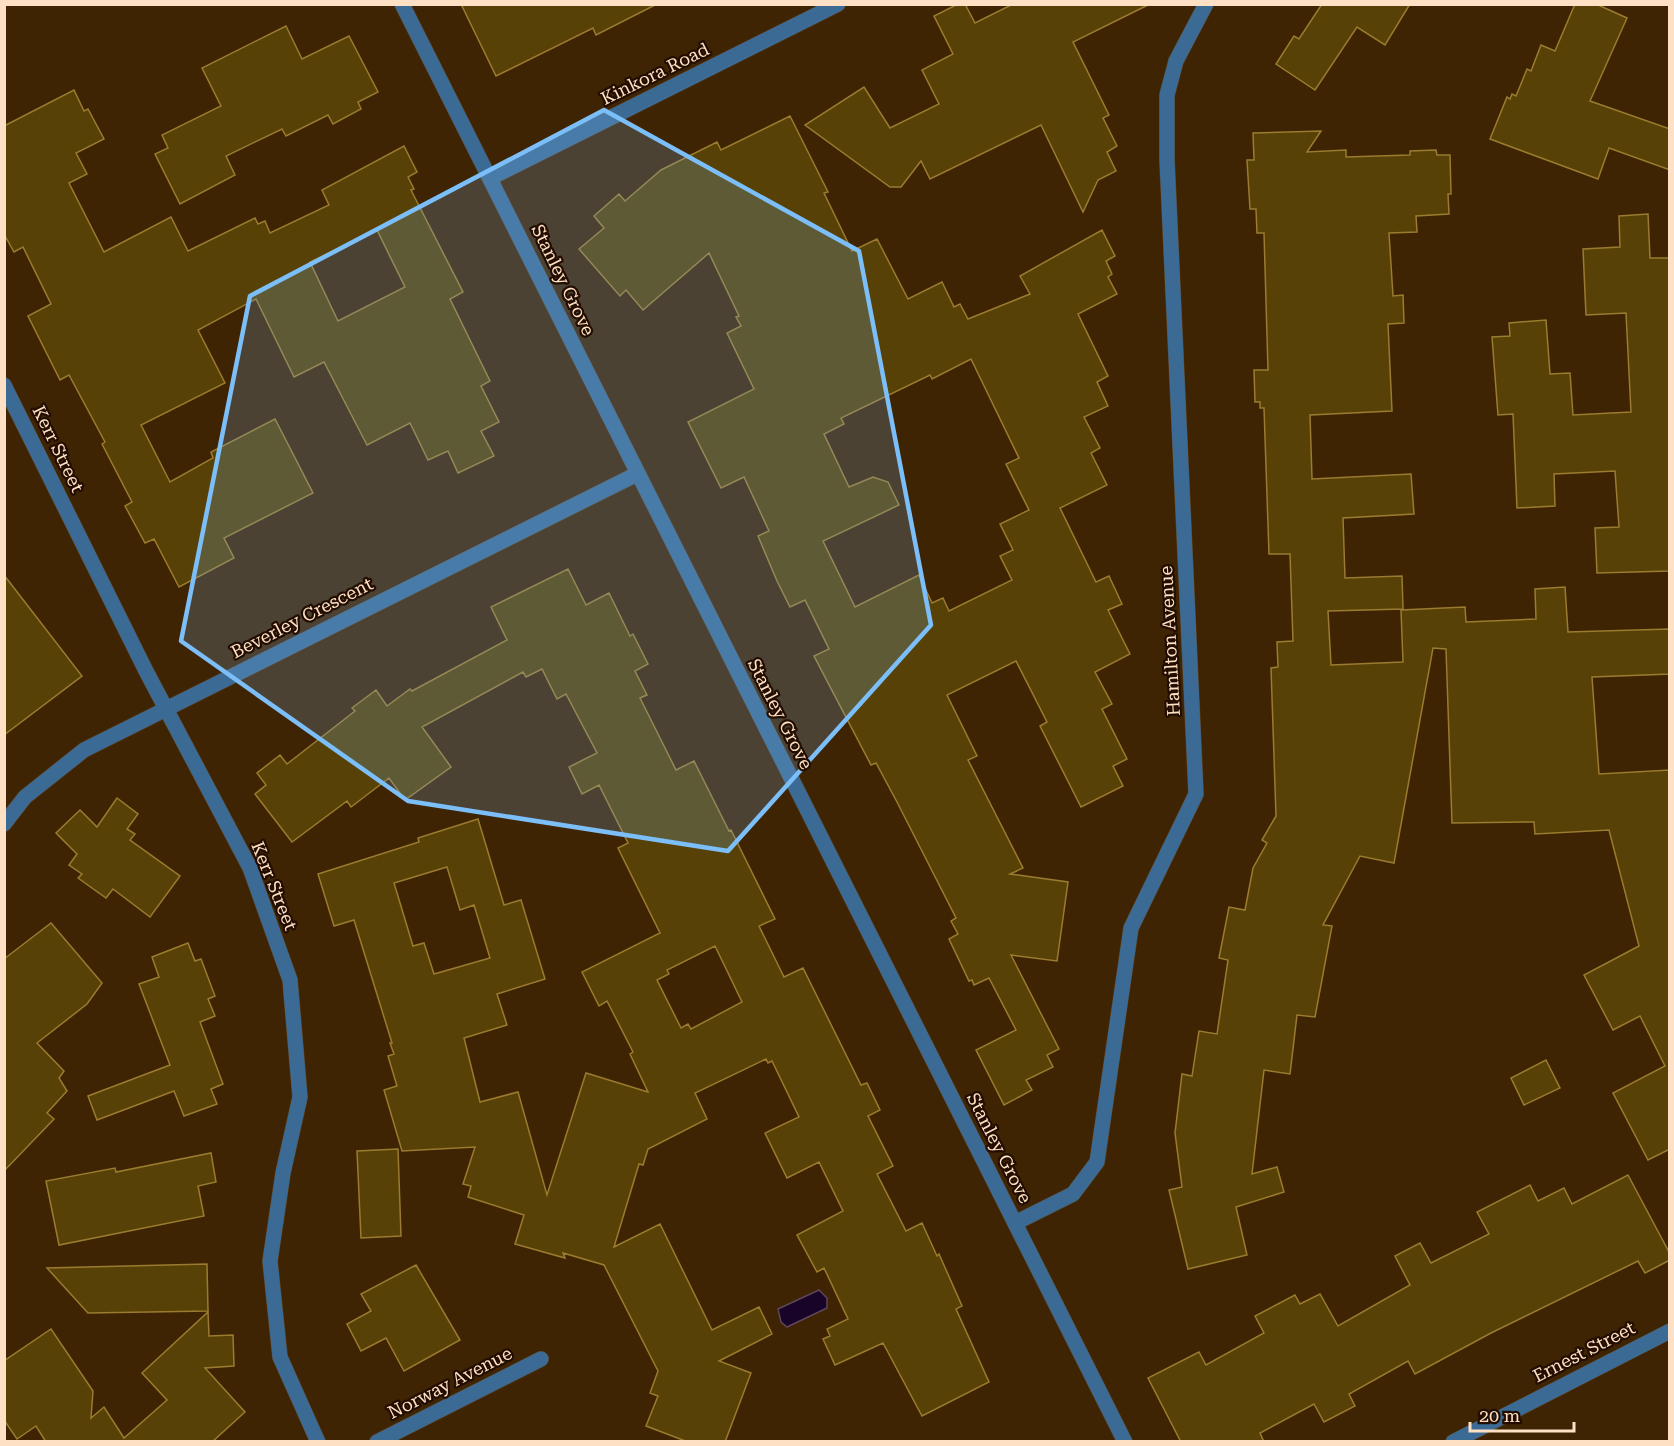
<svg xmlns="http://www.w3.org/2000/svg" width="1674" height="1446" viewBox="0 0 1674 1446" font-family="'Roboto Serif',serif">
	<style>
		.water { fill: #180329; stroke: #5d4658; stroke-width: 1.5 }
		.building { fill: #574106; stroke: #9b7b2f; stroke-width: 1.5; fill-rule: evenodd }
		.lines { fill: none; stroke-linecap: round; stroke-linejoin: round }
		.minor-casing { stroke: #5e4222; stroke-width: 16 }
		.minor { stroke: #3b6b94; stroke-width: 15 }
		.marked { fill: #7bbef8; fill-opacity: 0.2; stroke: #7bbef8; stroke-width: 4.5; stroke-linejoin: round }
		.labels { text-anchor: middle; stroke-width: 4.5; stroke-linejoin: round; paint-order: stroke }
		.street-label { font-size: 18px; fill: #fee1c4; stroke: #220d00 }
	</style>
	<rect width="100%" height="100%" fill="#3f2403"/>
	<polygon class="water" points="819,1290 827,1298 827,1308 787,1327 781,1322 778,1309"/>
	<g class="building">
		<polygon points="461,4 657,4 596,35 593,28 496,76"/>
		<polygon points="958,4 965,4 975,23 1013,4 1150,4 1073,42 1109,115 1103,118 1117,146 1107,152 1116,171 1098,180 1083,212 1041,125 930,179 921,161 901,187 890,187 805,125 864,87 890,128 939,104 922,70 953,54 934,16"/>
		<polygon points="1322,4 1410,4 1385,45 1357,27 1315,90 1276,64 1294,36 1299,39"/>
		<polygon points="1575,4 1596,4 1627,18 1590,101 1670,129 1670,170 1609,148 1598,179 1490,139 1507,97 1510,99 1512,94 1516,96 1527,69 1531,71 1541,45 1555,51"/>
		<polygon points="286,26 302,59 349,36 378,92 358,102 361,109 333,124 328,115 286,136 282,129 226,156 235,175 180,204 155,154 168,148 162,135 221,106 202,68"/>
		<path d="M74,90L84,111L88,109L104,139L76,153L87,174L69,183L104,252L171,217L188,251L255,218L258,224L265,221L270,233L329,205L322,190L404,146L417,172L408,177L414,189L411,190L463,292L450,299L490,381L481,386L499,422L481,431L494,456L458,473L448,451L428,460L410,423L367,445L324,362L294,377L256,299L198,330L225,383L141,425L170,482L213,458L211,452L275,419L313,493L224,538L234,558L179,587L154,539L145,543L125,506L132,502L102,444L105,442L69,375L60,380L28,316L51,304L23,247L14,252L4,234V126ZM377,230L405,287L338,321L310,262Z"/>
		<path d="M790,116L828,192L824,193L852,251L877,239L908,299L942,282L954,307L960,304L968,319L1030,294L1020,276L1102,230L1115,256L1106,261L1112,274L1108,277L1117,294L1078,314L1108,376L1097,382L1108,406L1084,417L1100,448L1091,453L1107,485L1060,508L1096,582L1109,576L1122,604L1108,610L1130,654L1095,672L1112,704L1102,709L1127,759L1113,766L1123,786L1081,807L1040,726L1047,722L1016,661L947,695L977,756L968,760L1023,868L1010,874L1068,882L1057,961L1011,955L1059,1049L1047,1055L1053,1067L1026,1080L1032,1090L1004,1105L976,1050L1016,1030L989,978L974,985L972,980L969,981L949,939L958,934L951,921L956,918L897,802L876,763L871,765L814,656L829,649L805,600L790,607L777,581L758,536L769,531L744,477L721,488L688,422L754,389L727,333L741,326L736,317L739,316L709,253L643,310L626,290L620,296L579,249L604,228L594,216L619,194L625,201L661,170L717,142L721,150ZM971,359L1019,458L1006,464L1029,510L1000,524L1013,550L1000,556L1012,580L949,611L943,598L932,603L919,575L855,607L823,541L899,505L888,482L873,477L849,487L824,434L844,424L841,418L930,375L932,379Z"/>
		<polygon points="1321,131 1307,152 1346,150 1346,157 1410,155 1410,151 1436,150 1437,155 1450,155 1451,194 1448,194 1449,214 1416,216 1417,232 1389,233 1393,296 1403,295 1404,323 1388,324 1392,411 1310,415 1312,479 1411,474 1414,514 1343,518 1345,578 1402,576 1403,609 1328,611 1331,665 1403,662 1401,610 1465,607 1466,622 1536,619 1535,589 1565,587 1568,632 1670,629 1670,674 1592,677 1599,774 1670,770 1670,1149 1648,1160 1613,1093 1665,1066 1640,1016 1613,1030 1584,975 1639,946 1609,830 1535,834 1534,822 1452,823 1446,649 1433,648 1394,863 1360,856 1323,925 1332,926 1315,1017 1297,1015 1290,1074 1264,1070 1252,1174 1277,1167 1284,1192 1236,1207 1247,1255 1188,1269 1169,1190 1182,1187 1175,1133 1182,1074 1192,1076 1199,1031 1217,1034 1228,960 1219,958 1229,907 1245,910 1253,868 1267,843 1262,840 1276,816 1271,668 1278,667 1277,642 1293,641 1290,554 1269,554 1264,408 1260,408 1260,402 1255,402 1254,370 1268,370 1264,233 1257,233 1256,209 1250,209 1247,160 1254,160 1253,133"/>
		<polygon points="1648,214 1650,258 1670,258 1670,571 1597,573 1595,528 1619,527 1615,471 1554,474 1555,506 1517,508 1513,414 1498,415 1492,337 1510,336 1509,323 1546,320 1550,374 1570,373 1573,415 1631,412 1626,313 1586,315 1583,249 1620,247 1619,216"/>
		<path d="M568,569L586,605L609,593L630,636L633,634L648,664L635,671L647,695L640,698L676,770L694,761L729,831L731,830L775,919L759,926L784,977L803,968L861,1085L867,1083L880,1110L868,1116L893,1166L877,1174L906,1231L922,1223L937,1256L939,1254L962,1306L956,1309L989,1382L922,1416L883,1343L835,1365L823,1339L830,1336L827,1329L848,1319L824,1268L817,1272L797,1235L843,1211L819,1162L787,1178L765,1133L799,1117L772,1061L768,1063L766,1059L695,1093L707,1119L648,1149L643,1165L639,1164L614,1247L660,1224L712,1330L759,1307L772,1334L719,1361L751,1373L725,1442H688L646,1426L658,1396L650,1393L658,1371L604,1265L563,1253L565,1258L515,1244L524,1215L468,1197L471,1186L463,1184L475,1147L402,1151L384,1090L397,1086L388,1056L394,1054L390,1043H392L354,920L334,926L318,874L419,842L418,838L478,819L504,905L521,900L545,979L497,994L507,1025L464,1038L480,1102L518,1092L547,1195L586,1073L648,1092L630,1054L633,1052L607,1001L599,1006L582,972L660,933L618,848L628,843L599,785L582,794L569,767L597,753L566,694L557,699L542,669L526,677L523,672L422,727L451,767L405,800L389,778L351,807L347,801L292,842L255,794L266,785L257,773L280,755L287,764L355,711L352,708L376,690L387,706L410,689L412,691L507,640L491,607ZM447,867L460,910L474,905L490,958L434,974L424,943L413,946L394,883ZM715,946L742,1002L691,1029L688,1024L681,1028L657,980L669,974L667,970Z"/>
		<polygon points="4,575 82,676 4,735"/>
		<polygon points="117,798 138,814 127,829 135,834 130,840 180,876 150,917 113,889 106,898 78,878 82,874 69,865 77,854 56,833 80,810 97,827"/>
		<polygon points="51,923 102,983 87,1004 37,1043 64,1071 59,1078 67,1091 47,1113 54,1119 4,1171 4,959"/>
		<polygon points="188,943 195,961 201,959 215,996 208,999 215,1016 200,1022 223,1084 211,1089 217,1104 184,1116 174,1091 97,1120 88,1096 170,1065 139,984 159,977 152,957"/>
		<polygon points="1546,1060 1560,1088 1524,1105 1511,1078"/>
		<polygon points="398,1149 401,1236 361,1238 357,1151"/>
		<polygon points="211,1153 216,1182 198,1186 204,1216 59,1245 46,1181 115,1168 116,1172"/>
		<polygon points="1628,1175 1670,1254 1670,1260 1645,1273 1638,1261 1491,1333 1415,1374 1408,1361 1349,1394 1355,1406 1324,1422 1314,1404 1260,1433 1264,1442 1181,1442 1148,1378 1199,1352 1206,1365 1264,1333 1255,1316 1295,1295 1300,1304 1320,1294 1338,1326 1410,1285 1395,1256 1420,1243 1431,1263 1489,1234 1477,1212 1530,1185 1538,1201 1564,1188 1572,1204"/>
		<polygon points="207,1264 208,1311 88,1313 47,1268"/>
		<polygon points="416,1265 460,1340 404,1371 386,1338 361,1351 347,1324 371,1311 361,1294"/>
		<polygon points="208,1312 209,1336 233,1335 234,1366 205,1368 245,1412 212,1442 46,1442 36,1426 17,1439 4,1420 4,1361 51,1329 93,1391 91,1418 104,1407 124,1438 167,1400 142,1373"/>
	</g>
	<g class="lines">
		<defs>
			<g id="minor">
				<polyline points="402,4 1125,1442"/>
				<polyline points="490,178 838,4"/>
				<polyline points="4,385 146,671 250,868 290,980 300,1097 283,1173 270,1261 280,1357 318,1442"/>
				<polyline points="4,824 25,797 84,750 637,474"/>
				<polyline points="1015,1223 1073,1194 1097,1162 1131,928 1196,794 1167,160 1167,95 1176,61 1206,4"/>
				<polyline points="377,1442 541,1359"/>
				<polyline points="1453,1442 1670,1331"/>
			</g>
		</defs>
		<use href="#minor" class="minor-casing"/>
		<use href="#minor" class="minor"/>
	</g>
	<path class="marked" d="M604,110L859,251L931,625L728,851L408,801L181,641L250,296Z"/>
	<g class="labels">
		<g class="street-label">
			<text transform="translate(655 74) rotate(-26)" y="6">Kinkora Road</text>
			<text transform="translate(563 280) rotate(64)" y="6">Stanley Grove</text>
			<text transform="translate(58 449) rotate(64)" y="6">Kerr Street</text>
			<text transform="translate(302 618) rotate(-27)" y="6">Beverley Crescent</text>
			<text transform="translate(1170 641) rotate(-93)" y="6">Hamilton Avenue</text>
			<text transform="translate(780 714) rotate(63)" y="6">Stanley Grove</text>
			<text transform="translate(274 886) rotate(68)" y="6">Kerr Street</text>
			<text transform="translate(999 1148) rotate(63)" y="6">Stanley Grove</text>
			<text transform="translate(1584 1352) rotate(-27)" y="6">Ernest Street</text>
			<text transform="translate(450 1383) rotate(-27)" y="6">Norway Avenue</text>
		</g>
	</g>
	<rect width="1674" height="1446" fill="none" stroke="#fee1c4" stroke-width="12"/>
	<path d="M1470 1422v9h104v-9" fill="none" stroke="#fee1c4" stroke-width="3"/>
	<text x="1479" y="1422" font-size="18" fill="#fee1c4" stroke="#220d00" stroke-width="4.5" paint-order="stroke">20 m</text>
</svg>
